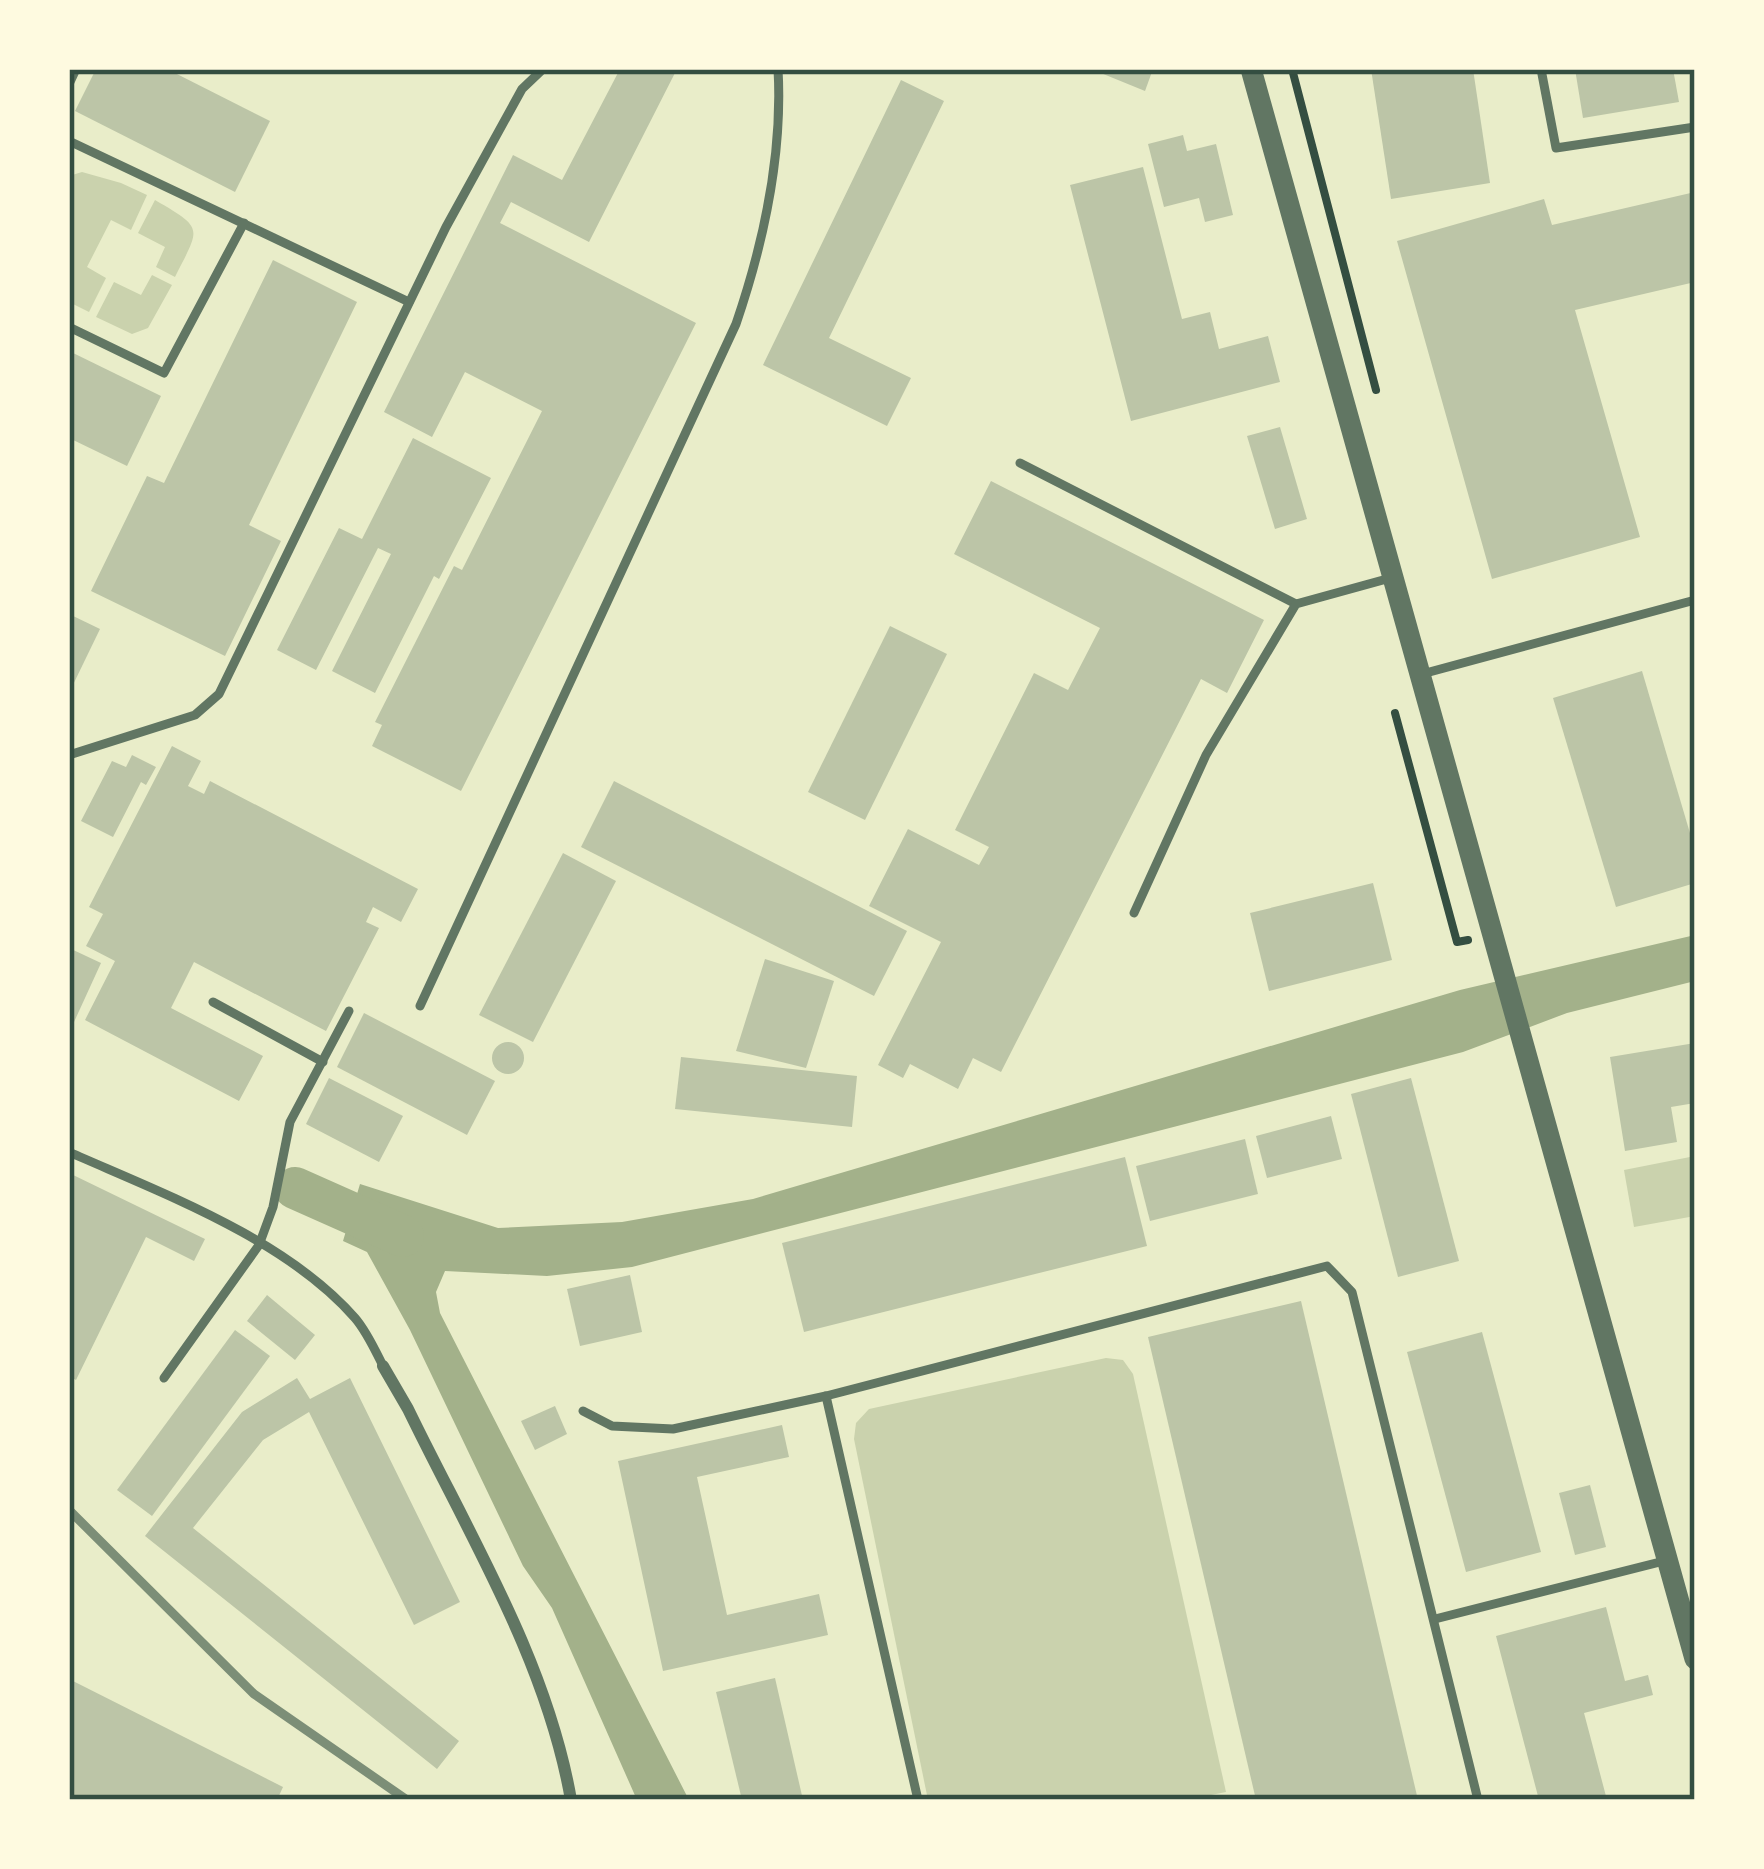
<svg xmlns="http://www.w3.org/2000/svg" width="1764" height="1869" viewBox="0 0 1764 1869" font-family="'Source Sans 3',sans-serif">
	<style>
		.green { fill: #cad2ad }
		.water { fill: #a3b18a }
		.lines { fill: none; stroke-linecap: round; stroke-linejoin: round }
		.canal { stroke: #a3b18a; stroke-width: 42 }
		.building { fill: #bcc5a7 }
		.path { stroke: #344e41; stroke-width: 8 }
		.service { stroke: #617663; stroke-width: 9 }
		.minor { stroke: #617663; stroke-width: 12 }
		.tertiary { stroke: #617663; stroke-width: 21 }
		.rail { stroke: #7c8e77; stroke-width: 9 }
		.neatline { fill: none; stroke: #344e41; stroke-width: 4.5 }
	</style>
	<rect width="100%" height="100%" fill="#e9edc9"/>
	<g class="green">
		<polygon points="82,172 121,183 147,195 131,230 111,220 87,267 106,278 89,312 69,302 69,176"/>
		<path d="M155,200C205,229 200,227 175,277L156,267L165,247L138,233Z"/>
		<polygon points="152,275 172,285 148,328 132,334 96,317 114,282 141,295"/>
		<polygon points="1695,1156 1695,1216 1634,1227 1624,1170"/>
		<polygon points="1106,1358 1123,1360 1133,1374 1226,1792 1186,1800 928,1800 854,1439 856,1423 869,1409"/>
	</g>
	<polygon class="water" points="1695,935 1695,981 1567,1013 1463,1052 632,1267 547,1276 445,1271 436,1292 440,1313 689,1800 637,1800 552,1608 523,1566 410,1330 367,1252 343,1241 360,1184 498,1228 622,1222 753,1199 1460,990"/>
	<g class="lines">
		<polyline class="canal" points="295,1188 403,1236"/>
	</g>
	<g class="building">
		<polygon points="96,69 167,69 270,121 235,192 75,111"/>
		<polygon points="620,69 677,69 589,242 511,202 500,223 696,323 461,791 372,746 382,725 375,722 454,566 462,570 542,411 465,372 432,437 384,412 513,155 562,180"/>
		<polygon points="1091,69 1153,69 1145,91"/>
		<polygon points="1371,69 1473,69 1490,183 1391,199"/>
		<polygon points="1575,69 1673,69 1679,102 1583,118"/>
		<polygon points="901,80 944,101 829,338 911,378 887,426 763,365"/>
		<polygon points="1183,135 1187,151 1216,144 1233,215 1205,222 1199,198 1164,207 1148,144"/>
		<polygon points="1143,167 1182,319 1210,312 1219,349 1268,336 1280,382 1131,421 1070,185"/>
		<polygon points="1695,192 1695,282 1575,310 1640,537 1492,579 1397,241 1544,199 1552,225"/>
		<polygon points="273,260 357,302 249,525 281,541 225,656 91,591 147,476 164,483"/>
		<polygon points="69,351 161,396 127,466 69,438"/>
		<polygon points="1280,427 1307,519 1275,529 1247,436"/>
		<polygon points="413,438 491,478 439,579 434,576 375,693 332,671 391,554 378,548 316,670 277,650 339,528 362,539"/>
		<polygon points="991,481 1264,620 1227,693 1201,679 1001,1072 973,1058 958,1089 910,1064 903,1078 878,1065 941,942 869,906 908,829 979,865 989,847 955,830 1034,673 1068,690 1100,628 954,554"/>
		<polygon points="69,614 100,629 69,693"/>
		<polygon points="890,626 947,654 865,820 808,792"/>
		<polygon points="1642,671 1695,850 1695,883 1616,907 1553,698"/>
		<polygon points="172,746 201,761 188,786 204,794 210,781 418,889 401,922 373,907 366,922 379,928 326,1031 194,962 171,1008 263,1056 239,1101 85,1020 115,961 86,946 103,914 89,907"/>
		<polygon points="132,755 156,767 146,785 141,782 113,837 81,821 112,761 126,767"/>
		<polygon points="614,781 907,931 874,996 581,847"/>
		<polygon points="563,853 616,881 533,1042 479,1015"/>
		<polygon points="1373,883 1392,960 1269,991 1250,913"/>
		<polygon points="69,948 101,963 69,1033"/>
		<polygon points="765,959 834,981 806,1068 736,1051"/>
		<polygon points="364,1013 495,1081 467,1135 337,1067"/>
		<circle cx="508" cy="1058" r="16"/>
		<polygon points="1695,1043 1695,1103 1671,1107 1677,1142 1625,1151 1610,1057"/>
		<polygon points="681,1057 857,1076 852,1127 675,1109"/>
		<polygon points="329,1078 403,1116 379,1162 306,1124"/>
		<polygon points="1411,1078 1459,1261 1398,1277 1351,1094"/>
		<polygon points="1331,1116 1342,1159 1267,1178 1256,1136"/>
		<polygon points="1245,1139 1258,1194 1150,1221 1136,1166"/>
		<polygon points="1125,1157 1147,1246 804,1332 782,1243"/>
		<polygon points="69,1173 205,1239 194,1261 146,1237 76,1380 69,1376"/>
		<polygon points="630,1275 642,1332 580,1346 567,1289"/>
		<polygon points="267,1295 315,1335 295,1360 247,1321"/>
		<polygon points="1301,1301 1418,1800 1256,1800 1148,1337"/>
		<polygon points="235,1330 270,1356 152,1516 117,1490"/>
		<polygon points="1482,1332 1541,1552 1466,1572 1407,1352"/>
		<polygon points="297,1378 310,1399 350,1378 460,1602 414,1625 309,1412 263,1440 193,1528 459,1741 437,1769 145,1536 242,1412"/>
		<polygon points="555,1406 567,1434 535,1450 521,1421"/>
		<polygon points="782,1425 789,1457 697,1477 727,1615 819,1594 828,1635 663,1671 618,1461"/>
		<polygon points="1590,1485 1606,1547 1575,1555 1559,1493"/>
		<polygon points="1606,1607 1625,1681 1648,1675 1653,1695 1584,1713 1607,1800 1539,1800 1496,1636"/>
		<polygon points="775,1678 803,1800 742,1800 716,1692"/>
		<polygon points="69,1679 283,1787 277,1800 69,1800"/>
	</g>
	<g class="lines">
		<g class="path">
			<polyline points="1292,69 1376,390"/>
			<polyline points="1395,713 1457,942 1468,940"/>
		</g>
		<g class="service">
			<polyline points="1541,69 1556,148 1695,127"/>
			<polyline points="69,84 76,69"/>
			<polyline points="69,141 409,302"/>
			<polyline points="69,327 164,373 244,223"/>
			<polyline points="1020,463 1296,604"/>
			<polyline points="1422,674 1695,600"/>
			<polyline points="69,755 195,715 219,694 446,227 522,89 543,69"/>
			<polyline points="1134,913 1206,755 1296,604 1394,577"/>
			<polyline points="213,1002 323,1062"/>
			<path d="M420,1006L736,324C764,242 783,156 778,69"/>
			<path d="M69,1152C164,1194 286,1239 355,1318C367,1332 375,1350 383,1366"/>
			<polyline points="164,1378 259,1245 273,1207 290,1122 349,1011"/>
			<polyline points="826,1396 918,1800"/>
			<polyline points="583,1411 612,1426 673,1429 826,1396 1327,1266 1352,1292 1478,1800"/>
			<polyline points="1435,1619 1668,1560"/>
		</g>
		<path class="minor" d="M383,1366L408,1409C469,1535 547,1661 571,1800"/>
		<polyline class="tertiary" points="1251,69 1695,1659"/>
		<polyline class="rail" points="69,1510 254,1694 407,1800"/>
	</g>
	<rect width="1764" height="1869" fill="none" stroke="#fefae0" stroke-width="144"/>
	<rect x="72" y="72" width="1620" height="1725" class="neatline"/>
</svg>
